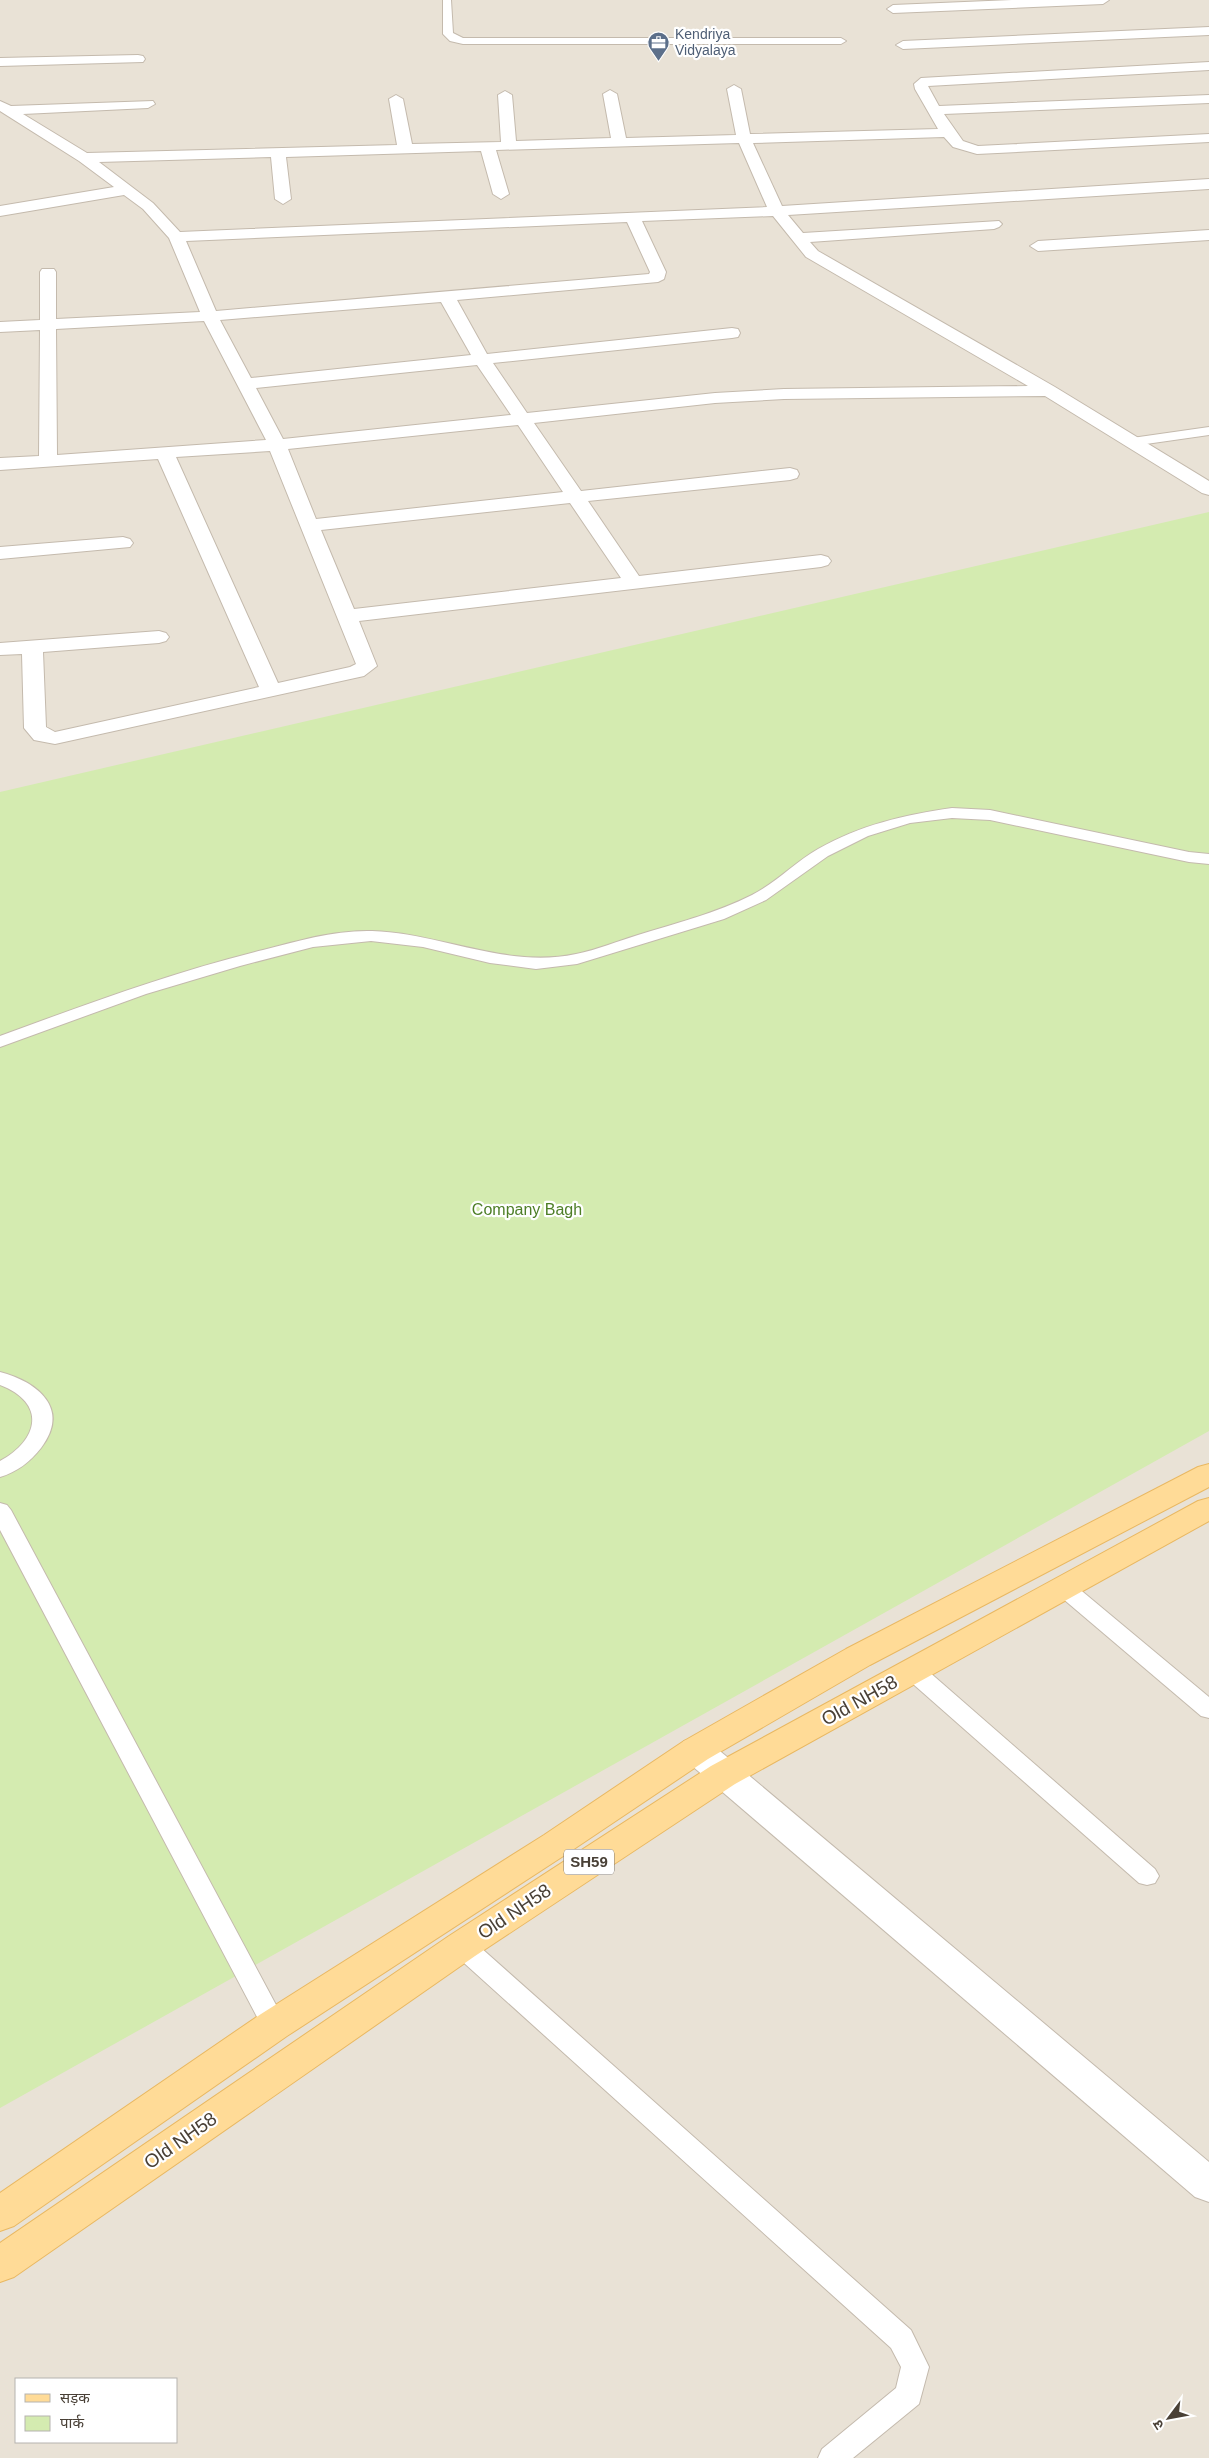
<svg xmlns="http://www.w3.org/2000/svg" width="1209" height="2458" viewBox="0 0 1209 2458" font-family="Arial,'Noto Sans Devanagari',sans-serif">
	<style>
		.residential { fill: #e9e2d6; fill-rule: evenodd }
		.green { fill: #d4ebb0 }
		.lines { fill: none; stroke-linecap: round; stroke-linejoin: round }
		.service-casing { stroke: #c4baad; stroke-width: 2 }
		.minor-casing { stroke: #c4baad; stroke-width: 2 }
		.primary-casing { stroke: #e9b862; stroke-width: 2 }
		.service { fill: #fff; fill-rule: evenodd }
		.minor { fill: #fff; fill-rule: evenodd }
		.primary { fill: #ffdb97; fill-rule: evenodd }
		.labels { text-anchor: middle; stroke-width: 4.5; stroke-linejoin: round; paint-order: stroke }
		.far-service-label { font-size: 14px; fill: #4e5e75; stroke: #fff; text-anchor: start }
		.shield { fill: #fff; stroke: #807972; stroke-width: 1 }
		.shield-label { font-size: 15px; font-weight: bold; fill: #494036 }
		.park-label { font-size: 16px; fill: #4d7e26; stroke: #fff }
		.near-street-label { font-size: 19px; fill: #494036; stroke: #fff }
	</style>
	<rect width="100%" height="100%" fill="#f5f0e8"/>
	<path class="residential" d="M0,0H1209V2458H0ZM16,2379H176V2442H16Z"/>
	<polygon class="green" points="1209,512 1209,1431 0,2108 0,792"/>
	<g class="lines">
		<defs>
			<g id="service">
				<polygon points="443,0 451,0 453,33 463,38 841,38 846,41 841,44 463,44 450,41 443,34"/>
				<polygon points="1209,427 1209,435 1132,446 1126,442 1132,438"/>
				<path d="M952,808L990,810L1189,852L1209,854V864L1189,862L990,820L952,818L910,823L868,836L828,856L766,900L724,919L577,964L536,969L490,963L423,947L371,941L313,947L240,966L146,994L0,1047V1036C87,1004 173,972 263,950C298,941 335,930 372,931C441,933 506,969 576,954C597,950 618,941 638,935C677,923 716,913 752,895C776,883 795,862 818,849C860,825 904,815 952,808Z"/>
				<path d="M0,1372C38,1382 71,1409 41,1448C30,1462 17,1472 0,1477V1461C39,1440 47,1403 0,1385Z"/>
				<polygon points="0,1503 7,1505 11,1510 283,2018 287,2025 283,2032 274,2035 265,2032 0,1530"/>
				<polygon points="1063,1579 1071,1582 1209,1697 1209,1718 1201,1716 1055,1592 1052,1587 1055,1582"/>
				<polygon points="912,1662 920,1664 1155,1869 1159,1876 1155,1883 1147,1885 1139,1883 904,1676 901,1670 904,1664"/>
				<polygon points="462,1936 471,1939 911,2330 929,2367 919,2404 853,2458 818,2458 822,2449 896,2388 901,2367 891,2348 453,1953 450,1946 453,1939"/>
			</g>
			<g id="minor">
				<polygon points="1012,0 1109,0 1103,4 893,13 887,9 893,5"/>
				<polygon points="1209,27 1209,35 903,49 896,45 903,41"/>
				<polygon points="138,55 143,56 145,59 143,62 0,66 0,58"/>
				<path d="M1209,62V70L928,86L939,106L1209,95V103L944,114L963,141L978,146L1209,134V142L977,154L953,147L944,137L753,143L782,206L1209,179V189L788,215L803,233L999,221L1002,224L999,227L994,229L810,242L818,251L1055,387L1209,481V495L1202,493L1045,396L784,399L715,403L534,423L581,491L790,468L797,470L799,474L797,478L790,480L588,501L639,576L821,555L828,557L831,561L828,565L821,567L359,621L377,666L364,676L55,744L34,740L24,728L22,654L0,655V643L159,631L166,633L169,637L166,641L159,643L43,652L46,727L55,732L259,687L158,459L0,470V458L39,456L40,330L0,332V322L40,320V272L42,269H54L56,272V319L200,312L169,238L143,209L124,195L0,216V206L114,187L79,161L0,111V101L11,106L153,101L155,104L148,108L23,114L87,153L397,145L389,99L396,95L403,99L412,144L501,142L498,95L505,91L512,95L516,141L611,138L603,94L610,90L617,94L626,138L736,135L727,89L734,85L741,89L750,134L938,129L915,89L914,84L921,78ZM739,143L767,207L180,232L153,203L99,162L271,157L275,199L283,204L291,199L286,157L481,151L493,194L501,199L509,194L496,150ZM773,216L806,257L1028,386L784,389L715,393L527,413L493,363L732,338L738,337L740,333L738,329L732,328L487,354L457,300L658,282L664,279L666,272L642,221ZM627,222L650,272L649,274L216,311L186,241ZM441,302L471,355L251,378L220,320ZM204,321L266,440L57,455L56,329ZM477,365L511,415L283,439L256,388ZM518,425L563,492L316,519L288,449ZM270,451L356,664L350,667L278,683L176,457ZM570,503L621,578L354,609L321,530Z"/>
				<polygon points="1209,230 1209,240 1038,251 1030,246 1038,241"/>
				<polygon points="123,537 130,539 133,543 130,547 0,559 0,547"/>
				<polygon points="696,1738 708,1741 1209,2162 1209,2202 1195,2197 684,1759 679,1750 684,1741"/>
			</g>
			<g id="primary">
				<polygon points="1209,1464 1209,1487 870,1665 708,1759 568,1853 287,2036 14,2226 0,2231 0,2193 261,2014 544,1835 684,1741 846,1649 1198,1467"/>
				<polygon points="1209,1498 1209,1521 735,1784 475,1956 14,2277 0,2282 0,2243 449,1936 711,1766 1198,1501"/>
			</g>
		</defs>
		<use href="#service" class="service-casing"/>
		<use href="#minor" class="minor-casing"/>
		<use href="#primary" class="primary-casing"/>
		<use href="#service" class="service"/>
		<use href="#minor" class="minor"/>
		<use href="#primary" class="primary"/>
	</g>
	<defs>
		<symbol id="office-pin" viewBox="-11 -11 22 30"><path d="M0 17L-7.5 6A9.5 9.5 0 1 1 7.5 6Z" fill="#5c6f8a" stroke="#fff"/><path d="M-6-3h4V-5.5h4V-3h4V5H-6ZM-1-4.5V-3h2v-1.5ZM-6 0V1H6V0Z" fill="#fff"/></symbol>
	</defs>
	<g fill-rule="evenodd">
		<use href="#office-pin" x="646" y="30" width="25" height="34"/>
	</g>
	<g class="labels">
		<g class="far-service-label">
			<text x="675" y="39">Kendriya<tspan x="675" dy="16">Vidyalaya</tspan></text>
		</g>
		<rect class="shield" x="564" y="1849.5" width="50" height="25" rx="4"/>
		<g class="shield-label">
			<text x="589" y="1867">SH59</text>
		</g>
		<g class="park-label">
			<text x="527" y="1215">Company Bagh</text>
		</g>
		<g class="near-street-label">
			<text transform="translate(859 1700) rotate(-29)" y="7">Old NH58</text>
			<text transform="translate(514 1911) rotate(-34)" y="7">Old NH58</text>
			<text transform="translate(180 2140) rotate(-35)" y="7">Old NH58</text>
		</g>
	</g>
	<rect x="15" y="2378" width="162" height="65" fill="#ffffff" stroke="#b6b3af"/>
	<rect x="25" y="2394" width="25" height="8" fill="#ffdb97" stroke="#b6b3af"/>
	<text x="60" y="2403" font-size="15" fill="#494036">सड़क</text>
	<rect x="25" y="2416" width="25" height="15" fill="#d4ebb0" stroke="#b6b3af"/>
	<text x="60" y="2428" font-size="15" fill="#494036">पार्क</text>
	<g transform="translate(1169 2418) rotate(238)" stroke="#ffffff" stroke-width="4" paint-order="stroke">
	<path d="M0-4L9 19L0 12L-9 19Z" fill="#494036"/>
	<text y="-8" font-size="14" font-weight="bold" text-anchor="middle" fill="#494036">उ</text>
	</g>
</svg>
